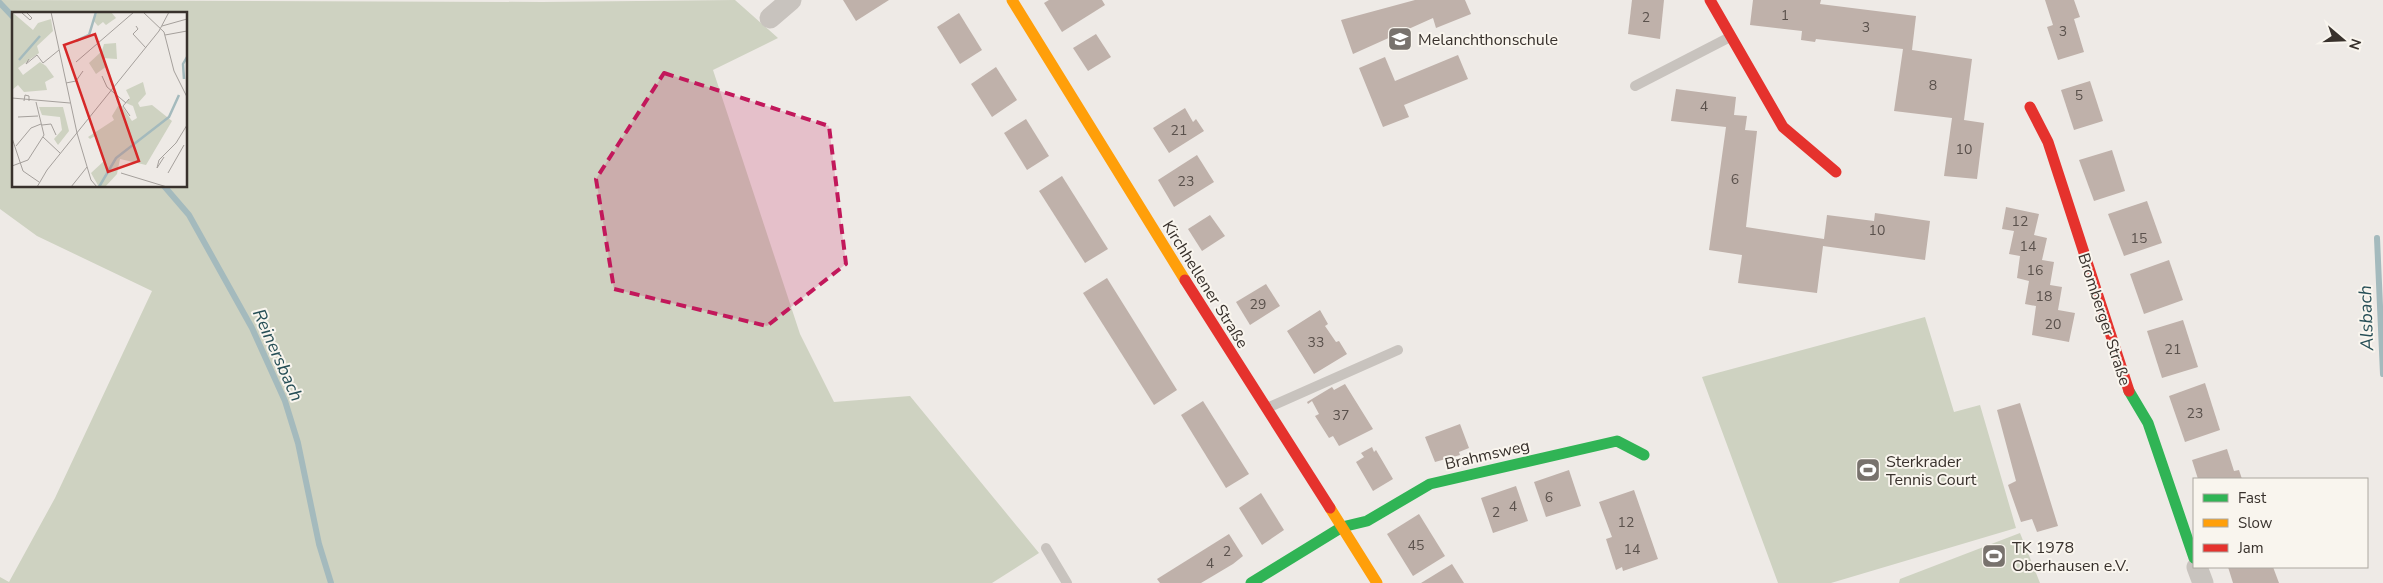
<svg xmlns="http://www.w3.org/2000/svg" width="2383" height="583" viewBox="0 0 2383 583" font-family="'Nunito Sans',sans-serif">
	<style>
		.green { fill: #ced2c1; fill-rule: evenodd }
		.lines { fill: none; stroke-linecap: round; stroke-linejoin: round }
		.stream { stroke: #a4babd; stroke-width: 6 }
		.building { fill: #bfb1aa }
		.lane { stroke: #c8c3be; stroke-width: 10 }
		.street { stroke: #c8c3be; stroke-width: 21 }
		.fast { stroke: #30b455; stroke-width: 11 }
		.slow { stroke: #ff9f0a; stroke-width: 11 }
		.jam { stroke: #e5322d; stroke-width: 11 }
		.marked { fill: #c2185b; fill-opacity: 0.2; stroke: #c2185b; stroke-width: 4; stroke-dasharray: 10 6; stroke-linejoin: round }
		.labels { text-anchor: middle; stroke-width: 4; stroke-linejoin: round; paint-order: stroke }
		.number-label { font-size: 14px; fill: #5a514c }
		.poi-label { font-size: 16px; fill: #38312c; stroke: #f9f5ee; text-anchor: start }
		.street-label { font-size: 16px; fill: #38312c; stroke: #f9f5ee }
		.water-label { font-size: 18px; font-style: italic; fill: #264e56; stroke: #f9f5ee }
		.inset-river { fill: none; stroke: #a4babd; stroke-width: 2.5 }
		.inset-road { fill: none; stroke: #a5a09c; stroke-width: 1 }
		.view { fill: #d62828; fill-opacity: 0.15; stroke: #d62828; stroke-width: 2.5 }
		.inset-edge { fill: none; stroke: #38312c; stroke-width: 2.5 }
	</style>
	<rect width="100%" height="100%" fill="#eeeae6"/>
	<g class="green">
		<path d="M0,0L542,2L735,0L778,38L713,70L800,334L834,402L910,396L1039,553L992,583H0V577L9,582L55,498L152,291L37,236L0,209ZM14,14H186V186H14Z"/>
		<polygon points="1925,317 1954,412 1980,405 2016,528 1831,583 1778,583 1702,377"/>
		<polygon points="2020,533 2040,583 1899,583 1900,579"/>
	</g>
	<g class="lines">
		<g class="stream">
			<polyline points="0,3 14,18"/>
			<polyline points="164,186 189,215 252,328 285,401 298,443 319,544 331,583"/>
			<polyline points="2377,238 2383,374"/>
		</g>
	</g>
	<g class="building">
		<polygon points="843,0 889,0 856,21"/>
		<polygon points="1049,0 1102,0 1105,5 1062,32 1044,3"/>
		<polygon points="1415,0 1465,0 1471,14 1436,28 1433,18 1353,54 1341,20"/>
		<polygon points="1632,0 1664,0 1660,39 1628,34"/>
		<polygon points="1753,0 1821,0 1820,4 1916,16 1912,50 1972,59 1964,120 1984,123 1977,179 1944,176 1952,118 1894,111 1903,49 1816,39 1815,42 1801,40 1802,31 1750,25"/>
		<polygon points="2045,0 2074,0 2080,17 2074,19 2084,52 2058,60 2047,27 2053,25"/>
		<polygon points="959,13 982,50 960,64 937,27"/>
		<polygon points="1096,34 1111,57 1088,71 1073,48"/>
		<polygon points="1458,55 1468,79 1404,105 1409,117 1383,127 1359,68 1385,57 1395,81"/>
		<polygon points="996,67 1017,100 992,117 971,84"/>
		<polygon points="2090,81 2103,121 2074,130 2061,90"/>
		<polygon points="1676,89 1736,97 1734,115 1747,116 1745,130 1757,131 1746,227 1824,239 1827,215 1874,221 1875,213 1930,221 1925,260 1823,246 1817,293 1738,283 1742,255 1709,250 1726,127 1671,121"/>
		<polygon points="1185,108 1193,122 1196,119 1204,131 1169,153 1153,128"/>
		<polygon points="1026,119 1049,156 1027,170 1004,133"/>
		<polygon points="2112,150 2125,191 2094,201 2079,160"/>
		<polygon points="1197,155 1214,182 1174,207 1158,180"/>
		<polygon points="1062,176 1108,249 1085,263 1039,191"/>
		<polygon points="2147,201 2162,243 2124,256 2108,214"/>
		<polygon points="2006,207 2039,214 2034,235 2047,238 2042,260 2054,262 2050,285 2062,287 2058,310 2075,313 2069,342 2032,335 2036,306 2025,304 2029,281 2017,278 2020,256 2009,254 2014,231 2002,229"/>
		<polygon points="1210,215 1225,236 1202,251 1188,229"/>
		<polygon points="2169,260 2183,300 2144,314 2130,274"/>
		<polygon points="1107,278 1177,390 1154,405 1083,293"/>
		<polygon points="1266,284 1280,306 1250,325 1236,302"/>
		<polygon points="1320,310 1328,324 1325,326 1336,342 1339,341 1347,354 1314,374 1287,331"/>
		<polygon points="2183,320 2198,367 2162,378 2147,331"/>
		<polygon points="2205,383 2220,430 2185,442 2169,396"/>
		<polygon points="1345,384 1373,429 1339,446 1333,436 1329,438 1315,416 1319,414 1312,401 1308,404 1307,402 1332,387 1334,390"/>
		<polygon points="1203,401 1249,474 1226,488 1181,415"/>
		<polygon points="2020,403 2058,526 2037,532 2032,519 2021,522 2008,485 2016,481 1997,410"/>
		<polygon points="1460,424 1469,448 1459,452 1460,455 1435,462 1425,437"/>
		<polygon points="1372,447 1374,452 1376,450 1393,479 1373,491 1356,462 1364,457 1361,453"/>
		<polygon points="2227,449 2234,471 2239,470 2242,479 2198,479 2192,460"/>
		<polygon points="1569,470 1581,506 1546,517 1534,482"/>
		<polygon points="1516,486 1528,521 1493,533 1481,498"/>
		<polygon points="1634,490 1658,559 1623,571 1622,567 1616,570 1606,539 1612,537 1599,502"/>
		<polygon points="1261,493 1284,530 1262,545 1239,508"/>
		<polygon points="1419,514 1445,556 1413,576 1387,534"/>
		<polygon points="1229,534 1243,556 1233,564 1201,583 1160,583 1157,579"/>
		<polygon points="1452,564 1464,583 1421,583"/>
		<polygon points="2228,567 2273,567 2279,583 2233,583"/>
	</g>
	<g class="lines">
		<g class="lane">
			<polyline points="1635,86 1730,37"/>
			<polyline points="1267,408 1398,350"/>
			<polyline points="1046,548 1067,583"/>
		</g>
		<g class="street">
			<polyline points="770,18 791,0"/>
			<polyline points="2197,567 2203,583"/>
		</g>
		<g class="fast">
			<polyline points="2129,391 2148,423 2194,558"/>
			<polyline points="1251,583 1342,527 1367,521 1430,484 1617,441 1644,455"/>
		</g>
		<g class="slow">
			<polyline points="1012,0 1185,280"/>
			<polyline points="1330,508 1377,583"/>
		</g>
		<g class="jam">
			<polyline points="1710,0 1783,127 1836,172"/>
			<polyline points="2030,107 2048,142 2129,391"/>
			<polyline points="1185,280 1330,508"/>
		</g>
	</g>
	<path class="marked" d="M664,73L829,126L846,264L767,326L614,289L596,179Z"/>
	<defs>
		<symbol id="school-square" viewBox="-11 -11 22 22"><rect x="-9" y="-9" width="18" height="18" rx="4" fill="#78726d" stroke="#f9f5ee"/><path d="M0-5L7-2L0 1L-7-2ZM-4 1L0 2.5L4 1V4Q0 6-4 4Z" fill="#fff"/></symbol>
		<symbol id="stadium-square" viewBox="-11 -11 22 22"><rect x="-9" y="-9" width="18" height="18" rx="4" fill="#78726d" stroke="#f9f5ee"/><path d="M0-5a6.5 5 0 1 0 0 10a6.5 5 0 1 0 0-10ZM-3.5-1.8h7v3.6h-7Z" fill="#fff"/></symbol>
	</defs>
	<g fill-rule="evenodd">
		<use href="#school-square" x="1386" y="25" width="28" height="28"/>
		<use href="#stadium-square" x="1854" y="456" width="28" height="28"/>
		<use href="#stadium-square" x="1980" y="542" width="28" height="28"/>
	</g>
	<g class="labels">
		<g class="number-label">
			<text x="1785" y="20">1</text>
			<text x="1646" y="22">2</text>
			<text x="1866" y="32">3</text>
			<text x="2063" y="36">3</text>
			<text x="1933" y="90">8</text>
			<text x="2079" y="100">5</text>
			<text x="1704" y="111">4</text>
			<text x="1179" y="135">21</text>
			<text x="1964" y="154">10</text>
			<text x="1735" y="184">6</text>
			<text x="1186" y="186">23</text>
			<text x="2020" y="226">12</text>
			<text x="1877" y="235">10</text>
			<text x="2139" y="243">15</text>
			<text x="2028" y="251">14</text>
			<text x="2035" y="275">16</text>
			<text x="2044" y="301">18</text>
			<text x="1258" y="309">29</text>
			<text x="2053" y="329">20</text>
			<text x="1316" y="347">33</text>
			<text x="2173" y="354">21</text>
			<text x="2195" y="418">23</text>
			<text x="1341" y="420">37</text>
			<text x="1549" y="502">6</text>
			<text x="1513" y="511">4</text>
			<text x="1496" y="517">2</text>
			<text x="1626" y="527">12</text>
			<text x="1416" y="550">45</text>
			<text x="1632" y="554">14</text>
			<text x="1227" y="556">2</text>
			<text x="1210" y="568">4</text>
		</g>
		<g class="poi-label">
			<text x="1418" y="45">Melanchthonschule</text>
			<text x="1886" y="467">Sterkrader<tspan x="1886" dy="18">Tennis Court</tspan></text>
			<text x="2012" y="553">TK 1978<tspan x="2012" dy="18">Oberhausen e.V.</tspan></text>
		</g>
		<g class="street-label">
			<text transform="translate(1206 284) rotate(58)" y="6">Kirchhellener Straße</text>
			<text transform="translate(2105 319) rotate(72)" y="6">Bromberger Straße</text>
			<text transform="translate(1487 454) rotate(-13)" y="6">Brahmsweg</text>
		</g>
		<g class="water-label">
			<text transform="translate(2366 318) rotate(-92)" y="6">Alsbach</text>
			<text transform="translate(278 355) rotate(66)" y="6">Reinersbach</text>
		</g>
	</g>
	<g transform="translate(12 12)">
		<rect width="175" height="175" fill="#eeeae6"/>
		<path d="M0,0L21,18L26,11L39,7L41,19L25,34L27,41L6,56L11,63L28,50L34,54L42,65L33,70L35,78L12,80L6,73L0,78ZM86,0H99L104,6L94,13L91,10L86,14L81,8ZM104,31L105,47L90,46L95,54L84,62L77,51L90,39L92,32ZM131,70L134,82L126,91L128,95L140,93L160,109L134,153L108,147L105,162L93,175H87L79,161L92,149L83,124L78,127L76,125L102,108L100,104L106,94H110L120,109L125,106L121,94L114,91L118,86L114,78ZM27,95H51L57,119L46,133L42,127L50,118L48,105L30,103Z" fill="#ced2c1"/>
		<path class="inset-river" d="M64,29L77,23L84,0M7,48L28,24M172,67L171,52L175,45M87,175L104,146L157,105L167,83"/>
		<path class="inset-road" d="M39,0L65,121L79,168L85,175M131,0L152,20L162,59L175,85M10,1L18,8L20,6L14,0M124,14L126,17L121,22L134,36M150,14L175,7M153,23L175,19M17,47L14,52L25,43L31,51L47,38M64,50L122,0M90,64L95,75L114,91M54,71L64,69L71,59M0,86L58,91M117,87L111,94L118,104M12,89L13,83L17,84V89M6,105L26,104M30,113L39,112L44,123M31,125L48,141M0,126L11,159L27,170M4,134L19,116L29,112M152,145L145,156L147,148L164,131L175,113M0,154L16,148L32,123L24,90M109,161L155,175M156,161L172,133M25,175L35,158L147,19L157,0M59,175L75,155"/>
		<path class="view" d="M83,22L127,149L96,160L52,33Z"/>
		<rect width="175" height="175" class="inset-edge"/>
	</g>
	<rect x="2193" y="478" width="175" height="90" fill="#f9f5ee" stroke="#aca7a0"/>
	<rect x="2203" y="494" width="25" height="8" fill="#30b455" stroke="#aca7a0"/>
	<text x="2238" y="503" font-size="15" fill="#38312c">Fast</text>
	<rect x="2203" y="519" width="25" height="8" fill="#ff9f0a" stroke="#aca7a0"/>
	<text x="2238" y="528" font-size="15" fill="#38312c">Slow</text>
	<rect x="2203" y="544" width="25" height="8" fill="#e5322d" stroke="#aca7a0"/>
	<text x="2238" y="553" font-size="15" fill="#38312c">Jam</text>
	<g transform="translate(2343 40) rotate(109)" stroke="#f9f5ee" stroke-width="4" paint-order="stroke">
	<path d="M0-4L9 19L0 12L-9 19Z" fill="#38312c"/>
	<text y="-8" font-size="14" font-weight="bold" text-anchor="middle" fill="#38312c">N</text>
	</g>
</svg>
